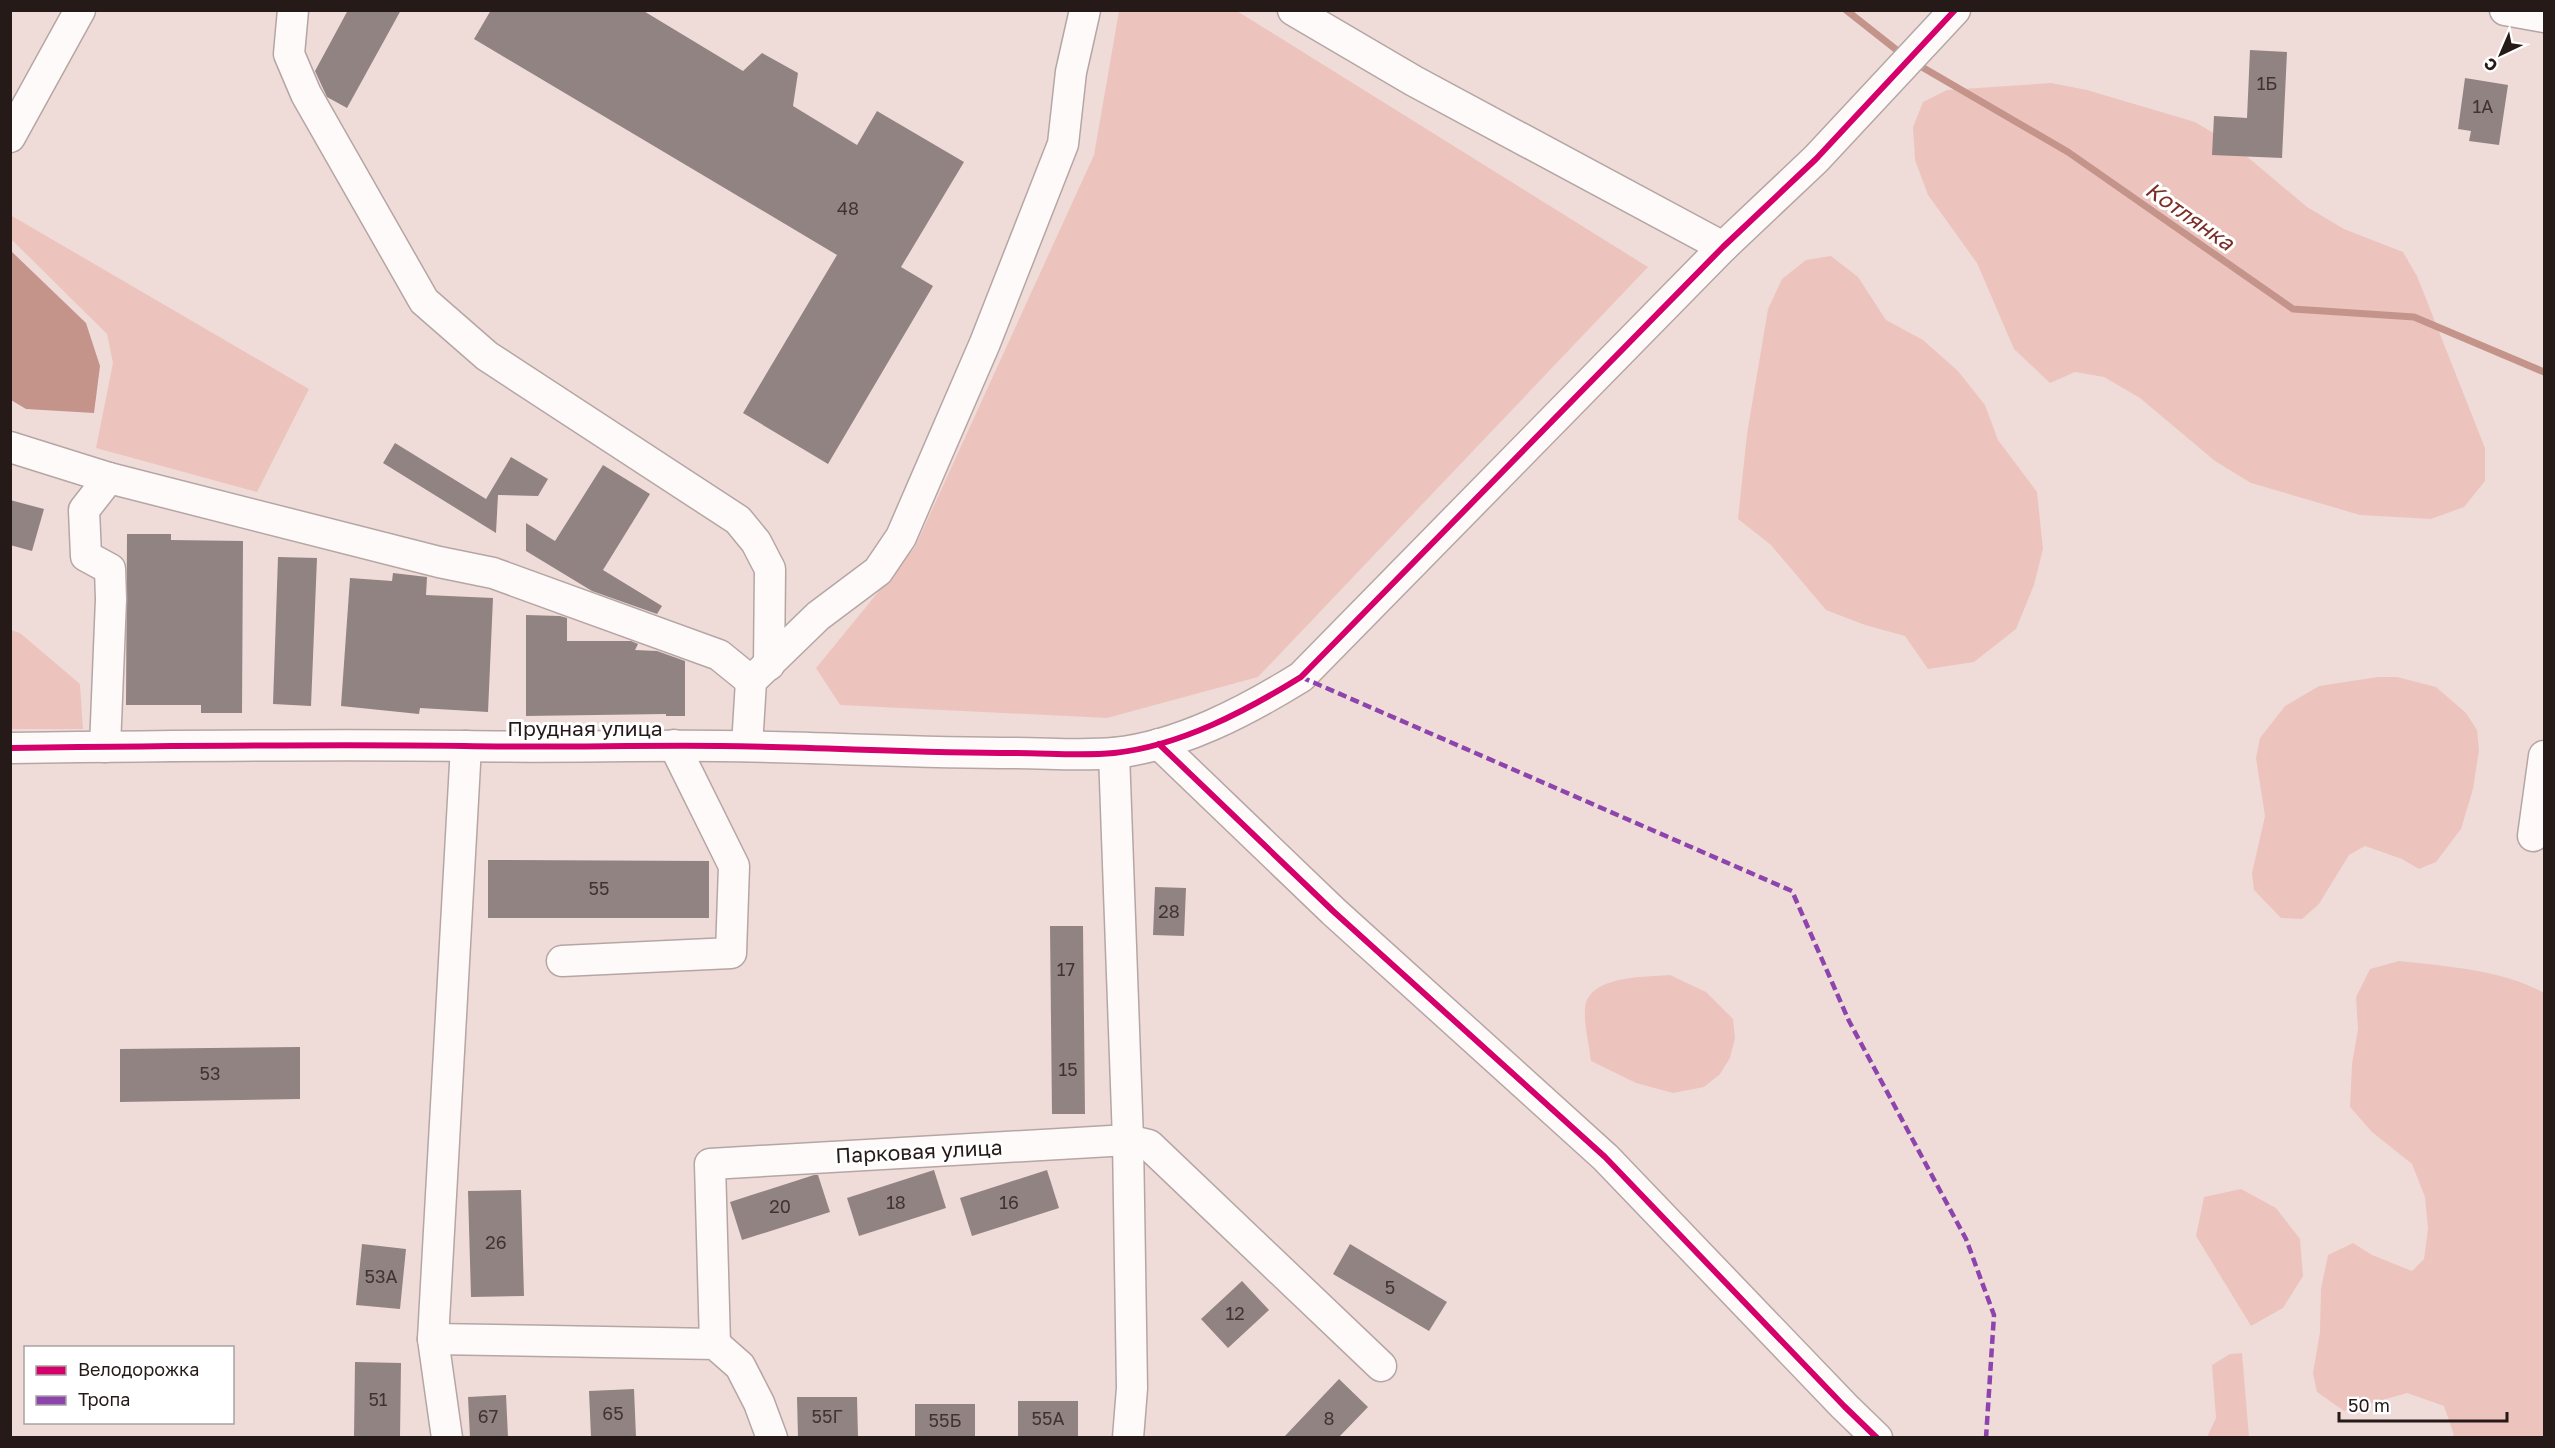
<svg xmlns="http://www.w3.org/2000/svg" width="2555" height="1448" viewBox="0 0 2555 1448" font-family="'Golos Text',sans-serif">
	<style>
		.green { fill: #ecc4bd }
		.water { fill: #c4948b }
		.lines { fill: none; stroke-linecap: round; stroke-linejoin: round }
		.stream { stroke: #c4948b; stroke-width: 7 }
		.building { fill: #918382 }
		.minor-casing { stroke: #b5a6a4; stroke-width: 33 }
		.minor { stroke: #fdfaf9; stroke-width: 30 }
		.quiet { stroke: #8e44ad; stroke-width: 4.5; stroke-dasharray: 9 4.5; stroke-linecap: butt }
		.cycleway-casing { stroke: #fff; stroke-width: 10 }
		.cycleway { stroke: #d6006c; stroke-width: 6 }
		.labels { text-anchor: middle; stroke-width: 6; stroke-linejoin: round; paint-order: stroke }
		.number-label { font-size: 18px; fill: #403432 }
		.street-label { font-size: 21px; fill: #251a18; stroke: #fff }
		.water-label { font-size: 22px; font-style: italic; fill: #7a2e24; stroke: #fff }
	</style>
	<rect width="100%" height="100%" fill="#efdcd9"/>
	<g class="green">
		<polygon points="1119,11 1237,11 1648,267 1258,677 1107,718 840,705 816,668 915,547 1094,155"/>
		<polygon points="2051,83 2087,90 2195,122 2232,144 2307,207 2344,229 2403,252 2417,276 2485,448 2485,481 2464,507 2431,519 2360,515 2251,483 2215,461 2140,398 2104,377 2075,372 2050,383 2014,349 1977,263 1928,195 1915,160 1913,127 1923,102 1947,90"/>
		<polygon points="12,216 309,389 257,492 96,448 113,363 107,334 11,239"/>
		<polygon points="1831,256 1858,277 1886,320 1923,340 1958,371 1985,405 1998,440 2037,492 2043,549 2034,585 2016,629 1974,662 1928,669 1905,636 1865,625 1826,610 1771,545 1738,519 1747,434 1768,309 1782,279 1806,260"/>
		<polygon points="11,630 20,633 80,684 83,729 11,729"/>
		<polygon points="2378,677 2397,677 2436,687 2466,713 2477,730 2479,750 2473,789 2461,829 2436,862 2419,869 2402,859 2365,846 2349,855 2319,904 2302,919 2281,918 2254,890 2252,873 2265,816 2256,758 2260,738 2285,706 2319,686"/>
		<path d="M2399,961C2445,966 2504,970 2544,993V1437H2452L2454,1435L2444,1406L2407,1393L2344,1411L2317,1392L2313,1373L2320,1332L2321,1289L2328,1255L2353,1243L2372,1255L2412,1271L2424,1259L2428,1229L2425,1197L2412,1164L2372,1132L2350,1107L2352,1064L2358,1029L2356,997L2370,969Z"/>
		<path d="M1670,975L1706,992L1733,1019L1735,1038L1730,1058L1720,1074L1704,1087L1673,1093L1636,1083L1591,1061C1589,1044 1584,1026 1585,1009C1587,975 1646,977 1670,975Z"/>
		<polygon points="2241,1189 2276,1208 2300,1239 2303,1276 2283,1308 2251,1326 2196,1236 2204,1197"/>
		<polygon points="2242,1353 2249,1437 2207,1437 2216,1418 2212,1365 2230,1354"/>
	</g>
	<polygon class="water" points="10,250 86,323 100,366 94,413 26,409 11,400"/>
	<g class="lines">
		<g class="stream">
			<polyline points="1846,10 1903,55"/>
			<polyline points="1915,63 2068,152 2293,309 2414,317 2544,372"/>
		</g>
	</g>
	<g class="building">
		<polygon points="348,10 401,10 347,108 327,97 315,71"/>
		<polygon points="491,10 642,10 743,71 762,53 798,73 793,106 857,145 877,111 964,162 901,267 933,286 828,464 743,413 837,255 474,39"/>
		<polygon points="2250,50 2287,52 2282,158 2212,155 2214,116 2247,118"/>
		<polygon points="2465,78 2508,85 2499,145 2469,141 2471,131 2458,129"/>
		<polygon points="395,443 486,499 511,457 548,479 538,496 498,495 496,533 383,463"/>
		<polygon points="603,465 650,494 603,570 662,606 657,614 592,591 526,551 526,523 555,541"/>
		<polygon points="10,500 44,509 32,551 10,545"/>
		<polygon points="127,534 171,534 171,540 243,541 242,713 201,713 201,705 126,705"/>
		<polygon points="278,557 317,558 311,706 273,704"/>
		<polygon points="393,573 427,577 426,595 493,598 488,712 420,708 419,714 341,706 350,578 392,581"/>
		<polygon points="526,615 560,616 567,618 567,641 631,641 638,644 635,650 657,651 685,661 685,716 666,716 666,714 526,716"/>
		<polygon points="488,860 709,861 709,918 488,918"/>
		<polygon points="1155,887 1186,888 1184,936 1153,935"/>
		<polygon points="1050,926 1083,926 1085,1114 1052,1114"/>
		<polygon points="300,1047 300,1099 120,1102 120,1049"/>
		<polygon points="934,1170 946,1208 859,1236 847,1198"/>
		<polygon points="1047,1170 1059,1208 972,1236 960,1198"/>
		<polygon points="814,1175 818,1175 830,1212 742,1240 730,1202"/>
		<polygon points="521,1190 524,1296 471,1297 468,1191"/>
		<polygon points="362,1244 406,1249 400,1309 356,1305"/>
		<polygon points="1350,1244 1447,1302 1429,1331 1333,1274"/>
		<polygon points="1242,1281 1269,1310 1228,1348 1201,1319"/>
		<polygon points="355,1362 401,1363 400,1437 354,1437"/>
		<polygon points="1339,1379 1368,1407 1339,1437 1284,1437"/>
		<polygon points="634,1389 636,1437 591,1437 589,1391"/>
		<polygon points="506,1395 508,1437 470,1437 468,1397"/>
		<polygon points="797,1397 857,1397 858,1437 798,1437"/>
		<rect x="1018" y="1401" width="60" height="36"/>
		<rect x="915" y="1404" width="60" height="33"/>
	</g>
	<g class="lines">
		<defs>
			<g id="minor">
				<polyline points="293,10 289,54 306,94 424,301 487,356 738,520 756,542 770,569 769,665"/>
				<polyline points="1293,10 1414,81 1723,247"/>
				<polyline points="2505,10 2544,17"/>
				<polyline points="10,137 80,10"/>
				<polyline points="10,447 109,478"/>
				<polyline points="1159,744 1333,911 1605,1157 1844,1406 1877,1438"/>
				<polyline points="747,746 751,681 818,616 878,571 901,537 985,343 1063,144 1071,72 1085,10"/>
				<polyline points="105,747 111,599 110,569 86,556 84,510 109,478 439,562 493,573 719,655 751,681"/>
				<path d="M10,748C162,746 313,744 464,746C549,748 634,745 720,746C818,747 917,753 1015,753C1048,753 1082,756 1114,753C1180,746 1246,711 1301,677L1723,247L1816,159L1955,10"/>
				<polyline points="1114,753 1128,1140 1132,1388 1128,1438"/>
				<polyline points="2533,836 2544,756"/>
				<polyline points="562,961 731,953 734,866 674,745"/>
				<polyline points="433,1339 715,1344 740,1366 759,1403 772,1438"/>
				<polyline points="715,1344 710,1164 1128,1140 1149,1145 1381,1366"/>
				<polyline points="447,1438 433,1339 466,746"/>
			</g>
		</defs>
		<use href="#minor" class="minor-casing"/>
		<use href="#minor" class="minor"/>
		<polyline class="quiet" points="1301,677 1792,891 1849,1021 1966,1239 1994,1315 1986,1438"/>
		<defs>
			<g id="cycleway">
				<polyline points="1159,744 1333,911 1605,1157 1844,1406 1877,1438"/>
				<path d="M10,748C162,746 313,744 464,746C549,748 634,745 720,746C818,747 917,753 1015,753C1048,753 1082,756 1114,753C1180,746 1246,711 1301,677L1723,247L1816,159L1955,10"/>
			</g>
		</defs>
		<use href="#cycleway" class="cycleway-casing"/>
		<use href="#cycleway" class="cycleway"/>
	</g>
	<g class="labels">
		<g class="number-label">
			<text x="2267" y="90">1Б</text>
			<text x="2483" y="113">1А</text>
			<text x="848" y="215">48</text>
			<text x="599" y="895">55</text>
			<text x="1169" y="918">28</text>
			<text x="1066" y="976">17</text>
			<text x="1068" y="1076">15</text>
			<text x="210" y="1080">53</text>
			<text x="896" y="1209">18</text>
			<text x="1009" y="1209">16</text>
			<text x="780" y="1213">20</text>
			<text x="496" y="1249">26</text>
			<text x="381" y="1283">53А</text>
			<text x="1390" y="1294">5</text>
			<text x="1235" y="1320">12</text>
			<text x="378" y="1406">51</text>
			<text x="613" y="1420">65</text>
			<text x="488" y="1423">67</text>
			<text x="827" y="1423">55Г</text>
			<text x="1048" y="1425">55А</text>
			<text x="1329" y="1425">8</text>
			<text x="945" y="1427">55Б</text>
		</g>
		<g class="street-label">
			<text x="585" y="736">Прудная улица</text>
			<text transform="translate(919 1152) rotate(-3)" y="7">Парковая улица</text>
		</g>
		<g class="water-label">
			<text transform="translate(2190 216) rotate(35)" y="8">Котлянка</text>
		</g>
	</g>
	<rect width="2555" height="1448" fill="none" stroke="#251a18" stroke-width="24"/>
	<rect x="24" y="1346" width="210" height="78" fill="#ffffff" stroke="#a8a3a3" stroke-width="1.5"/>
	<rect x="36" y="1366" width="30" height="9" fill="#d6006c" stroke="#a8a3a3" stroke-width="1.5"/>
	<text x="78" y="1376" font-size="18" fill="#251a18">Велодорожка</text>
	<rect x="36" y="1396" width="30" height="9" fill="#8e44ad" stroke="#a8a3a3" stroke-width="1.5"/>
	<text x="78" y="1406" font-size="18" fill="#251a18">Тропа</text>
	<g transform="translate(2501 54) rotate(224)" stroke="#ffffff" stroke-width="4.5" paint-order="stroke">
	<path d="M0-4.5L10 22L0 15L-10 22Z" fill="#251a18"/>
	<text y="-9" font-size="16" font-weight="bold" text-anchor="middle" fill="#251a18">С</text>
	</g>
	<path d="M2339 1412v9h168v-9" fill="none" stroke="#251a18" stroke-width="3"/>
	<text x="2348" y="1412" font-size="18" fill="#251a18" stroke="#ffffff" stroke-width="4.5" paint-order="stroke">50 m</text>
</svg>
